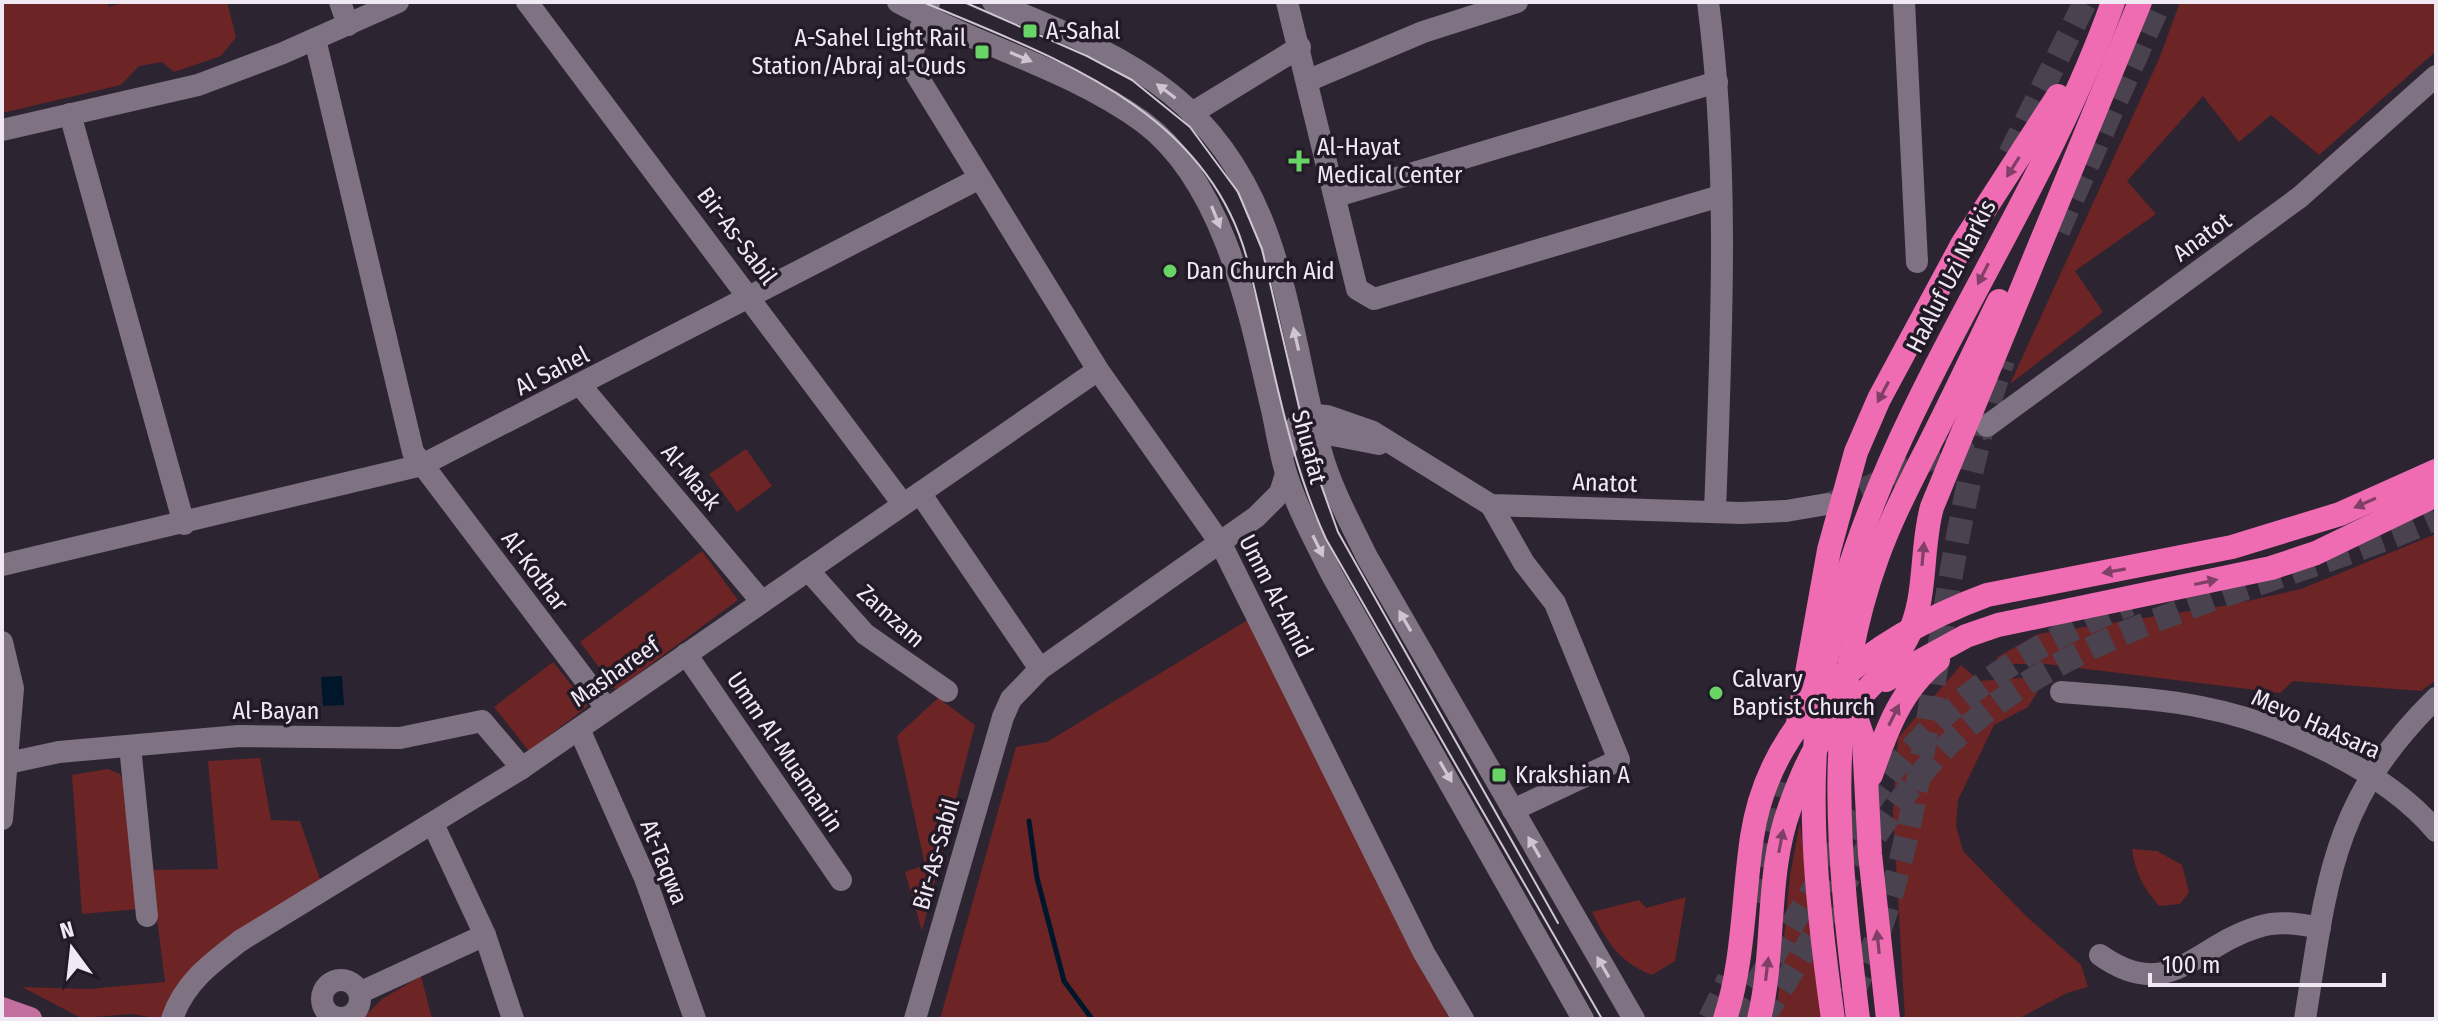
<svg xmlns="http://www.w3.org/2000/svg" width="2438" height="1021" viewBox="0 0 2438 1021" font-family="'Fira Sans Condensed',sans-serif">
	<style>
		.green { fill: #6c2424 }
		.water { fill: #00162a }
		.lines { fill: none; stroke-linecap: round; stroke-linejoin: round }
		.stream { stroke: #00162a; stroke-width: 5 }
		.minor-tunnel { stroke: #4a424f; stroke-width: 22; stroke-dasharray: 22 11; stroke-linecap: butt }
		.highway-tunnel { stroke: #4a424f; stroke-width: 24; stroke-dasharray: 24 12; stroke-linecap: butt }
		.minor { stroke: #7e7283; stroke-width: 22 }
		.major { stroke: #c26e9f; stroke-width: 24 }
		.highway { stroke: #ef6cb2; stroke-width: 24 }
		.tram { stroke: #cec6d1; stroke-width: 2 }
		.oneway { fill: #cec5d1 }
		.oneway2 { fill: #7f3f66 }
		.poi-dot { fill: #68d465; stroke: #231a28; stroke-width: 3 }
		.labels { text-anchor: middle; stroke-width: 7; stroke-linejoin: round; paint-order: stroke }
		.poi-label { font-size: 24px; fill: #f0e9f3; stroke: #231a28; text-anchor: start }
		.street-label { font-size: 24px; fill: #f0e9f3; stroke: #231a28 }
	</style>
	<rect width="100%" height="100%" fill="#2d2432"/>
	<g class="green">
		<polygon points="2,2 107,2 109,7 124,2 227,2 236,37 221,56 174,72 162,62 139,66 121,85 2,113"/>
		<polygon points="2180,2 2436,2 2436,51 2319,155 2271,115 2239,142 2203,96 2127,181 2156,214 2075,271 2103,312 2010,384 2159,59"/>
		<polygon points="746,449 772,486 737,512 709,474"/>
		<polygon points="2436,534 2436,680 2421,691 2293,681 2280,693 2046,664 2005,664 1996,658 2038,634 2229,605 2301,589"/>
		<polygon points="702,551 738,600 616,690 580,642"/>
		<polygon points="1251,618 1449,1019 940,1019 1016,747 1047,742"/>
		<polygon points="553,662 588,706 529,751 494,707"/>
		<polygon points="1961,665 1979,681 2034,677 2038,691 2028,707 1994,725 1958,800 1956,826 1963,851 2026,916 2081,965 2088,987 2067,993 2018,1019 1905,1019 1893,812 1898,738"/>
		<polygon points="938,698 975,725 922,931 905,872 925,865 897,736"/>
		<polygon points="260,758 271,820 300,821 322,885 197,971 161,1019 132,1014 81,1018 22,987 88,989 165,982 151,870 218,869 208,761"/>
		<polygon points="108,769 120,774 124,784 138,909 82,914 72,775"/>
		<polygon points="1800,822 1823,1019 1776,1019 1790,876"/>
		<path d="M2132,849L2157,851L2182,865L2189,892L2180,904L2159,906C2144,888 2135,873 2132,849Z"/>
		<path d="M1686,897L1675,961L1652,975C1619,962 1607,942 1592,912L1639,900L1646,908Z"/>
		<polygon points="421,976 432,1019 362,1019 382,999"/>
	</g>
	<polygon class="water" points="342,676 344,705 323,706 321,677"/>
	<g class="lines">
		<polyline class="stream" points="1029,821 1037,878 1064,981 1092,1019"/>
		<polyline class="minor-tunnel" points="1830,503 1941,455 1987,426"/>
		<g class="highway-tunnel">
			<polyline points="2010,154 2085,2"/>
			<polyline points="2058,231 2160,2"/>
			<polyline points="1753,902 1776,781"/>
			<path d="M1851,996C1905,891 1920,771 1938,656C1953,557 1970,456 2003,360"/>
			<polyline points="1710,1019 1729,979"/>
			<path d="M1734,1019C1788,937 1833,847 1894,769C1954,693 2041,639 2130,604"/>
			<path d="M1762,1019C1813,941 1855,857 1913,784C2040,622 2259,598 2436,518"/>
		</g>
		<g class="minor">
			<polyline points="340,2 348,25"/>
			<polyline points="527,2 903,504"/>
			<path d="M898,2C978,46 1068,68 1143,122C1225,183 1250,316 1272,410C1277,432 1280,455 1287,476C1298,510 1316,543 1332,575L1583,1019"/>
			<path d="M993,2C1054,28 1119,52 1171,94C1284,186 1286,320 1321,451C1331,488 1350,522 1367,557L1634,1019"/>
			<polyline points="1287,2 1357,289 1374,299 1720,196"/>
			<path d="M1708,2C1730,170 1721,343 1715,512"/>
			<polyline points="1904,2 1917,262"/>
			<polyline points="315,39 413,452 607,709"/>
			<polyline points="1307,81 1423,32 1517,2"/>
			<polyline points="1192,113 1300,47"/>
			<polyline points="70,114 184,524"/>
			<polyline points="2,130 198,85 283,53 398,2"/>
			<polyline points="980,178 1098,370 1221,544 1424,953 1463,1019"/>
			<polyline points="1337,196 1717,82"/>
			<polyline points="581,386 762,602"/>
			<polyline points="1987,426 2300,197 2436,76"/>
			<polyline points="1307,430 1379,444"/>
			<polyline points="1282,456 1297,425 1314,415 1327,416 1373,432 1491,505 1741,513 1786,511 1827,504"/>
			<polyline points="920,493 1040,669"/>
			<polyline points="1491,505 1524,563 1555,603 1619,760 1513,810"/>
			<polyline points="2,565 422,465 980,178 916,74 913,51 929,3"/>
			<polyline points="808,570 865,634 947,691"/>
			<polyline points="2,642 13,688 2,819"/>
			<polyline points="686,654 841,880"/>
			<path d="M2061,692C2108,696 2156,698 2201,707C2279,722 2385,770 2436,831"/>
			<polyline points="579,729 645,878 695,1019"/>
			<polyline points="130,746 147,916"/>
			<polyline points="8,763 59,752 239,736 400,738 482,721 522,768"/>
			<polyline points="433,824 485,935 513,1019"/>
			<path d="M2100,955C2169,1004 2195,946 2258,927C2279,920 2299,924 2320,928"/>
			<circle cx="341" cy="999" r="19"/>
			<polyline points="359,993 485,935"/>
			<path d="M172,1019C184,983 211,963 240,941L522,768L1098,370"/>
			<polyline points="915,1019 1003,717 1011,699 1040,669 1256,517 1280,493 1286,474"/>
			<path d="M2305,1019C2327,882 2331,801 2436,698"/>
		</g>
		<polyline class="major" points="2,1009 30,1019"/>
		<g class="highway">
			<polyline points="1886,680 1966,636 1998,625 2271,568 2316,553 2436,495"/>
			<polyline points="1842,698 1852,706 1864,741 1870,854 1888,1019"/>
			<polyline points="1798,723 1829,550 1856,452 1879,399 1963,243 2058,96"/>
			<path d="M1871,775C1886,731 1901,689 1938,660"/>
			<path d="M1725,1019C1744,961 1743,898 1752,837C1771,712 1874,637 1987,595L2232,547L2340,514L2436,471"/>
			<path d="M1759,1019C1776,950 1765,874 1790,807C1800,779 1812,749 1831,726C1857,698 1890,672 1907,638C1928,598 1920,550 1932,507L2140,2"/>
			<path d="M1833,1019C1816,899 1803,778 1826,659C1872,422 2034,226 2113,2"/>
			<path d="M1858,1019C1839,862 1821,711 1877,558C1892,516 1913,477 1933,437C1956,392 1977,346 1999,301"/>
		</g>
		<g class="tram">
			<path d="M923,2C1052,57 1207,108 1247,259C1272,353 1285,450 1326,539L1602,1019"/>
			<polyline points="964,2 1087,56 1132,80 1190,127 1238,192 1262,249 1310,454 1338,532 1558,923"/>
		</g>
	</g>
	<defs><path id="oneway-solid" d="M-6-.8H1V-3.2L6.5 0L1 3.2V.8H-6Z" transform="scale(2)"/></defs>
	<g class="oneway">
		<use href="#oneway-solid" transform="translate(1021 57) rotate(23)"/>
		<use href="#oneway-solid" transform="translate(1166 91) rotate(-143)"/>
		<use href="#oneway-solid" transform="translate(1216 217) rotate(68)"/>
		<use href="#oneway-solid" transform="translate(1296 339) rotate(-103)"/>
		<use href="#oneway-solid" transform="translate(1318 546) rotate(64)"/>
		<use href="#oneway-solid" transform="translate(1405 621) rotate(-120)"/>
		<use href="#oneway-solid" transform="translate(1446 772) rotate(60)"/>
		<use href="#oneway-solid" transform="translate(1534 847) rotate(-120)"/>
		<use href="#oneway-solid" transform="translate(1603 967) rotate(-120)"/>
	</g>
	<g class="oneway2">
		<use href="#oneway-solid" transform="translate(2013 167) rotate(122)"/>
		<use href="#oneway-solid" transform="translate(1983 274) rotate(117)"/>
		<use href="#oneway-solid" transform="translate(1883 392) rotate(118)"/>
		<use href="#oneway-solid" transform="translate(2365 503) rotate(156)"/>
		<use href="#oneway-solid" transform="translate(1923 554) rotate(-85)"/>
		<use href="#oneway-solid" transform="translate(2114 571) rotate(170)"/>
		<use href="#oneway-solid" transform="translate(2206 582) rotate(-12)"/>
		<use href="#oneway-solid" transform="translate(1894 715) rotate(-64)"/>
		<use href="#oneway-solid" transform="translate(1781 841) rotate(-79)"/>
		<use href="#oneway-solid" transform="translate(1878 942) rotate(-96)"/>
		<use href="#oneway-solid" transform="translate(1767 969) rotate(-83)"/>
	</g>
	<g class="poi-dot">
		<rect x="1022" y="23" width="16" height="16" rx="4"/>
		<rect x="974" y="44" width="16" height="16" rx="4"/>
		<path d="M1295 149h8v8h8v8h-8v8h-8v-8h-8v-8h8z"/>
		<circle cx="1170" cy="271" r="8"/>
		<circle cx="1716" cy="693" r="8"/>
		<rect x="1491" y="767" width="16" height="16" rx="4"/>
	</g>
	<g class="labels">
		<g class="poi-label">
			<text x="1046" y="39">A-Sahal</text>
			<text x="966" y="46" text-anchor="end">A-Sahel Light Rail<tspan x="966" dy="28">Station/Abraj al-Quds</tspan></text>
			<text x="1317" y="155">Al-Hayat<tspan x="1317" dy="28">Medical Center</tspan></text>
			<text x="1186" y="279">Dan Church Aid</text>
			<text x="1732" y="687">Calvary<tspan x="1732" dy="28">Baptist Church</tspan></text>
			<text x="1515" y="783">Krakshian A</text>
		</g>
		<g class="street-label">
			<text transform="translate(737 236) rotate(53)" y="8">Bir-As-Sabil</text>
			<text transform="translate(2202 237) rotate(-36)" y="8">Anatot</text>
			<text transform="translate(1951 276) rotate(-63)" y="8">HaAluf Uzi Narkis</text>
			<text transform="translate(552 371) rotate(-27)" y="8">Al Sahel</text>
			<text transform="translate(1309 447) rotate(75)" y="8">Shuafat</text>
			<text transform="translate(691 477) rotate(50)" y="8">Al-Mask</text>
			<text transform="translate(1605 483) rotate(2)" y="8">Anatot</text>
			<text transform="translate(535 571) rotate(53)" y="8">Al-Kothar</text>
			<text transform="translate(1276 596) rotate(63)" y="8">Umm Al-Amid</text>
			<text transform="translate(891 616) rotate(42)" y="8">Zamzam</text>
			<text transform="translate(615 672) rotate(-35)" y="8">Mashareef</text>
			<text x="276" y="719">Al-Bayan</text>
			<text transform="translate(2316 724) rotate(24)" y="8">Mevo HaAsara</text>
			<text transform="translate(785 752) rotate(56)" y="8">Umm Al-Muamanin</text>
			<text transform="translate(936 854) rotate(-74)" y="8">Bir-As-Sabil</text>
			<text transform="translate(664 862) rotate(68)" y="8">At-Taqwa</text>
		</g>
	</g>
	<rect width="2438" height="1021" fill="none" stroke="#f0e9f3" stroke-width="8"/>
	<g transform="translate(72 949) rotate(345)" stroke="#231a28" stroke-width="6" paint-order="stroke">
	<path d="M0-6L14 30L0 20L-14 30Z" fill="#f0e9f3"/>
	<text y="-12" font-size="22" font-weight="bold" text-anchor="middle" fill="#f0e9f3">N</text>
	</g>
	<path d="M2150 973v12h234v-12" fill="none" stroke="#f0e9f3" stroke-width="4"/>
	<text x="2162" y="973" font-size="24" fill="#f0e9f3" stroke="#231a28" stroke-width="6" paint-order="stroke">100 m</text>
</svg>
